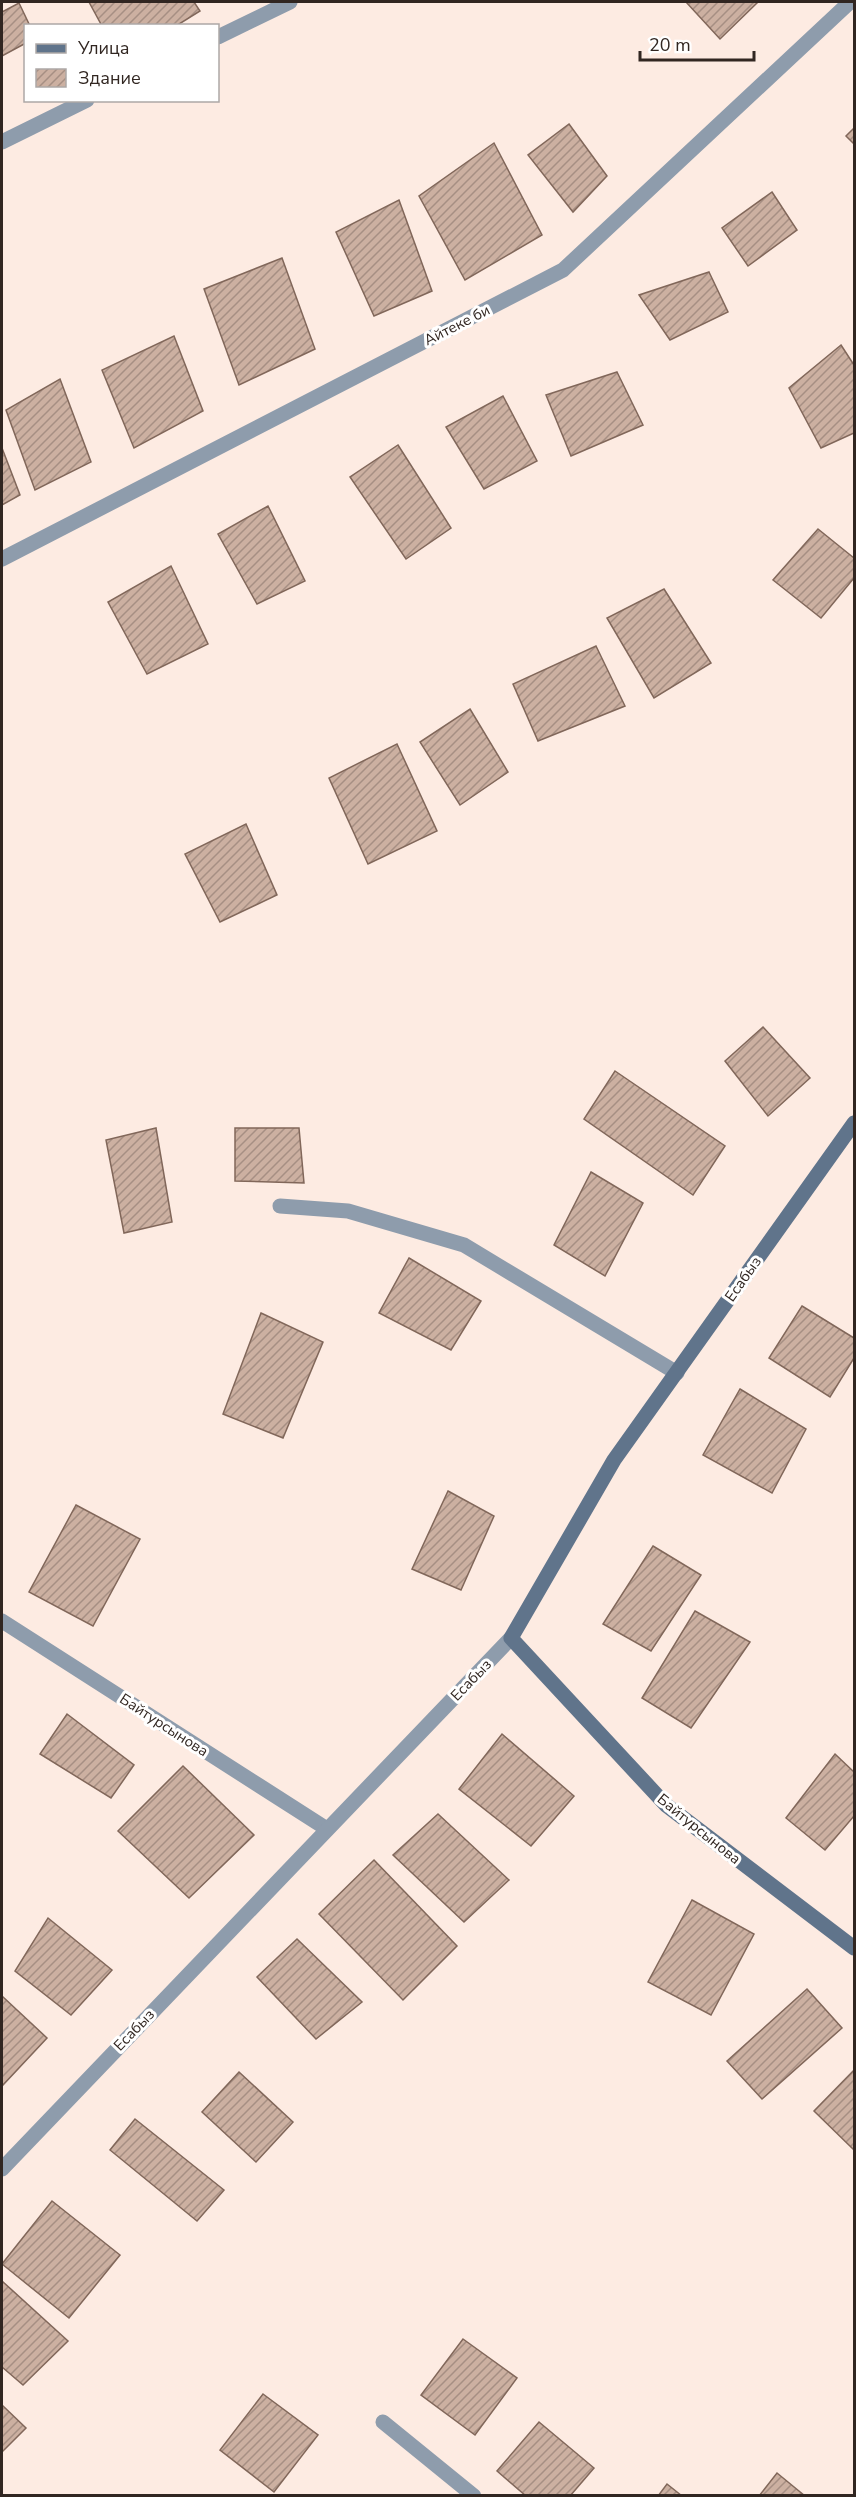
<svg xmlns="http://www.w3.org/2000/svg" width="856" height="2497" viewBox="0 0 856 2497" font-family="'Nunito Sans',sans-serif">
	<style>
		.building { fill: url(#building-hatch); stroke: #81675a; stroke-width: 1.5 }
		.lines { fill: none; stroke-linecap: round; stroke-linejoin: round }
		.lane { stroke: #8e9cac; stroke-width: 15 }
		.street { stroke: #8e9cac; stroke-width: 15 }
		.secondary { stroke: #60748b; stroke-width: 15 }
		.labels { text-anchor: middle; stroke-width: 6; stroke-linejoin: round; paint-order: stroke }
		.street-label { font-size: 15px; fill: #312621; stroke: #fff }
	</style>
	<defs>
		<pattern id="building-hatch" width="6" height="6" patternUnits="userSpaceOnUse" patternTransform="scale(1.5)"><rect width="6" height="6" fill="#ccb0a1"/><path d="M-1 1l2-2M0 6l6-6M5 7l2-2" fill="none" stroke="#a68f83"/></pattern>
	</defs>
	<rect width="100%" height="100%" fill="#fdebe2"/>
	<g class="building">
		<polygon points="89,2 194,2 200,11 176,26 102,26"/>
		<polygon points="686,2 758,2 720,39"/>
		<polygon points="19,3 30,26 26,26 26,43 2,56 2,12"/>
		<polygon points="569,124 607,176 573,212 528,155"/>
		<polygon points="854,128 854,144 846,136"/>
		<polygon points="494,143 542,235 465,280 419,196"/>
		<polygon points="772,192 797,230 748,266 722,228"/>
		<polygon points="399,200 432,291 374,316 336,232"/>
		<polygon points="282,258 315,349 239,385 204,289"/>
		<polygon points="709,272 728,312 670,340 639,295"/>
		<polygon points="174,336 203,411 134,448 102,370"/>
		<polygon points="841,345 854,365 854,433 821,448 789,388"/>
		<polygon points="617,372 643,425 571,456 546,395"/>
		<polygon points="60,379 91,462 35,490 6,410"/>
		<polygon points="503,396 537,461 484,489 446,427"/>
		<polygon points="398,445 451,528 406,559 350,477"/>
		<polygon points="2,448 20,495 2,505"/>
		<polygon points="268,506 305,581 257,604 218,534"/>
		<polygon points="818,529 854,558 854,578 821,618 773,580"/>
		<polygon points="171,566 208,644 147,674 108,602"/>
		<polygon points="664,589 711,663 654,698 607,618"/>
		<polygon points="596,646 625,706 538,741 513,684"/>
		<polygon points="470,709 508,772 460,805 420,742"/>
		<polygon points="397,744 437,831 368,864 329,778"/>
		<polygon points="246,824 277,895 220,922 185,854"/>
		<polygon points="763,1027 810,1078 768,1116 725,1061"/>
		<polygon points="615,1071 725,1146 693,1195 584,1119"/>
		<polygon points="156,1128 172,1222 124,1233 106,1140"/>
		<polygon points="235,1128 299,1128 304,1183 235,1181"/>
		<polygon points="591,1172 643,1203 605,1276 554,1245"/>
		<polygon points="409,1258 481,1301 451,1350 379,1313"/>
		<polygon points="802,1306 854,1338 854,1358 830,1397 769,1358"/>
		<polygon points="261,1313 323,1342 283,1438 223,1414"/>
		<polygon points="740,1389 806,1429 772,1493 703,1455"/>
		<polygon points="448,1491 494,1516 461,1590 412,1569"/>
		<polygon points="76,1505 140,1539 93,1626 29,1592"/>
		<polygon points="653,1546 701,1575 651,1651 603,1624"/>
		<polygon points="695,1611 750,1642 691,1728 642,1698"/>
		<polygon points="67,1714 134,1765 111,1798 40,1754"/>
		<polygon points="502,1734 574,1796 531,1846 459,1789"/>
		<polygon points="835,1754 854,1772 854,1816 825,1850 786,1818"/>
		<polygon points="183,1766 254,1835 189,1898 118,1831"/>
		<polygon points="438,1814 509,1880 464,1922 393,1855"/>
		<polygon points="374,1860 457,1946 403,2000 319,1914"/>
		<polygon points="692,1900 754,1934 711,2015 648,1982"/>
		<polygon points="48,1918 112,1970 71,2015 15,1971"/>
		<polygon points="297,1939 362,2002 316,2039 257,1977"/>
		<polygon points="807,1989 842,2028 762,2099 727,2061"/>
		<polygon points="2,1996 47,2038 2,2086"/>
		<polygon points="854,2070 854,2150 814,2111"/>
		<polygon points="239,2072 293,2122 256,2162 202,2112"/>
		<polygon points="135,2119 224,2190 197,2221 110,2150"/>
		<polygon points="52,2201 120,2255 69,2318 2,2264"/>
		<polygon points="2,2281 68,2341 23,2385 2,2367"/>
		<polygon points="463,2339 517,2378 475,2435 421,2395"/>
		<polygon points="263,2394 318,2435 274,2492 220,2450"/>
		<polygon points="2,2405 26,2428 2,2452"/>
		<polygon points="539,2422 594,2468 570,2496 526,2496 497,2471"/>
		<polygon points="777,2473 805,2496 759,2496"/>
		<polygon points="667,2484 682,2496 658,2496"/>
	</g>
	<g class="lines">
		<polyline class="lane" points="280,1206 348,1211 464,1245 677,1373"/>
		<g class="street">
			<polyline points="218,37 290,2"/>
			<polyline points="2,142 87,100"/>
			<polyline points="2,559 563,270 850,2"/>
			<polyline points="2,1621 327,1829"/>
			<polyline points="2,2169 511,1638"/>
			<polyline points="383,2422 474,2496"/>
		</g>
		<polyline class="secondary" points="854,1123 614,1460 511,1638 666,1805 854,1948"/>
	</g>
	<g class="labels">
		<g class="street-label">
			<text transform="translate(457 325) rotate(-27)" y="5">Айтеке би</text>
			<text transform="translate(743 1279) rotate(-55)" y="5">Есабыз</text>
			<text transform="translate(471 1680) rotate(-46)" y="5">Есабыз</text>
			<text transform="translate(164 1725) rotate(33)" y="5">Байтурсынова</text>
			<text transform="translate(699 1829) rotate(39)" y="5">Байтурсынова</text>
			<text transform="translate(134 2030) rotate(-46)" y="5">Есабыз</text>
		</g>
	</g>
	<rect width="856" height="2497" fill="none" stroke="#312621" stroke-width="6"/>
	<rect x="24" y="24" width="195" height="78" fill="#ffffff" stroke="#ada8a6" stroke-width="1.5"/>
	<rect x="36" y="44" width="30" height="9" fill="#60748b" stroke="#ada8a6" stroke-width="1.5"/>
	<text x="78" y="54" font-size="18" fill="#312621">Улица</text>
	<rect x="36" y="69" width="30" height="18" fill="url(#building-hatch)" stroke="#ada8a6" stroke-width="1.5"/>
	<text x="78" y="84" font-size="18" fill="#312621">Здание</text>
	<path d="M640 51v9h114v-9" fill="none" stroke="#312621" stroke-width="3"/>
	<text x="649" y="51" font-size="18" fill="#312621" stroke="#ffffff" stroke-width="4.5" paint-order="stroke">20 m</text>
</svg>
